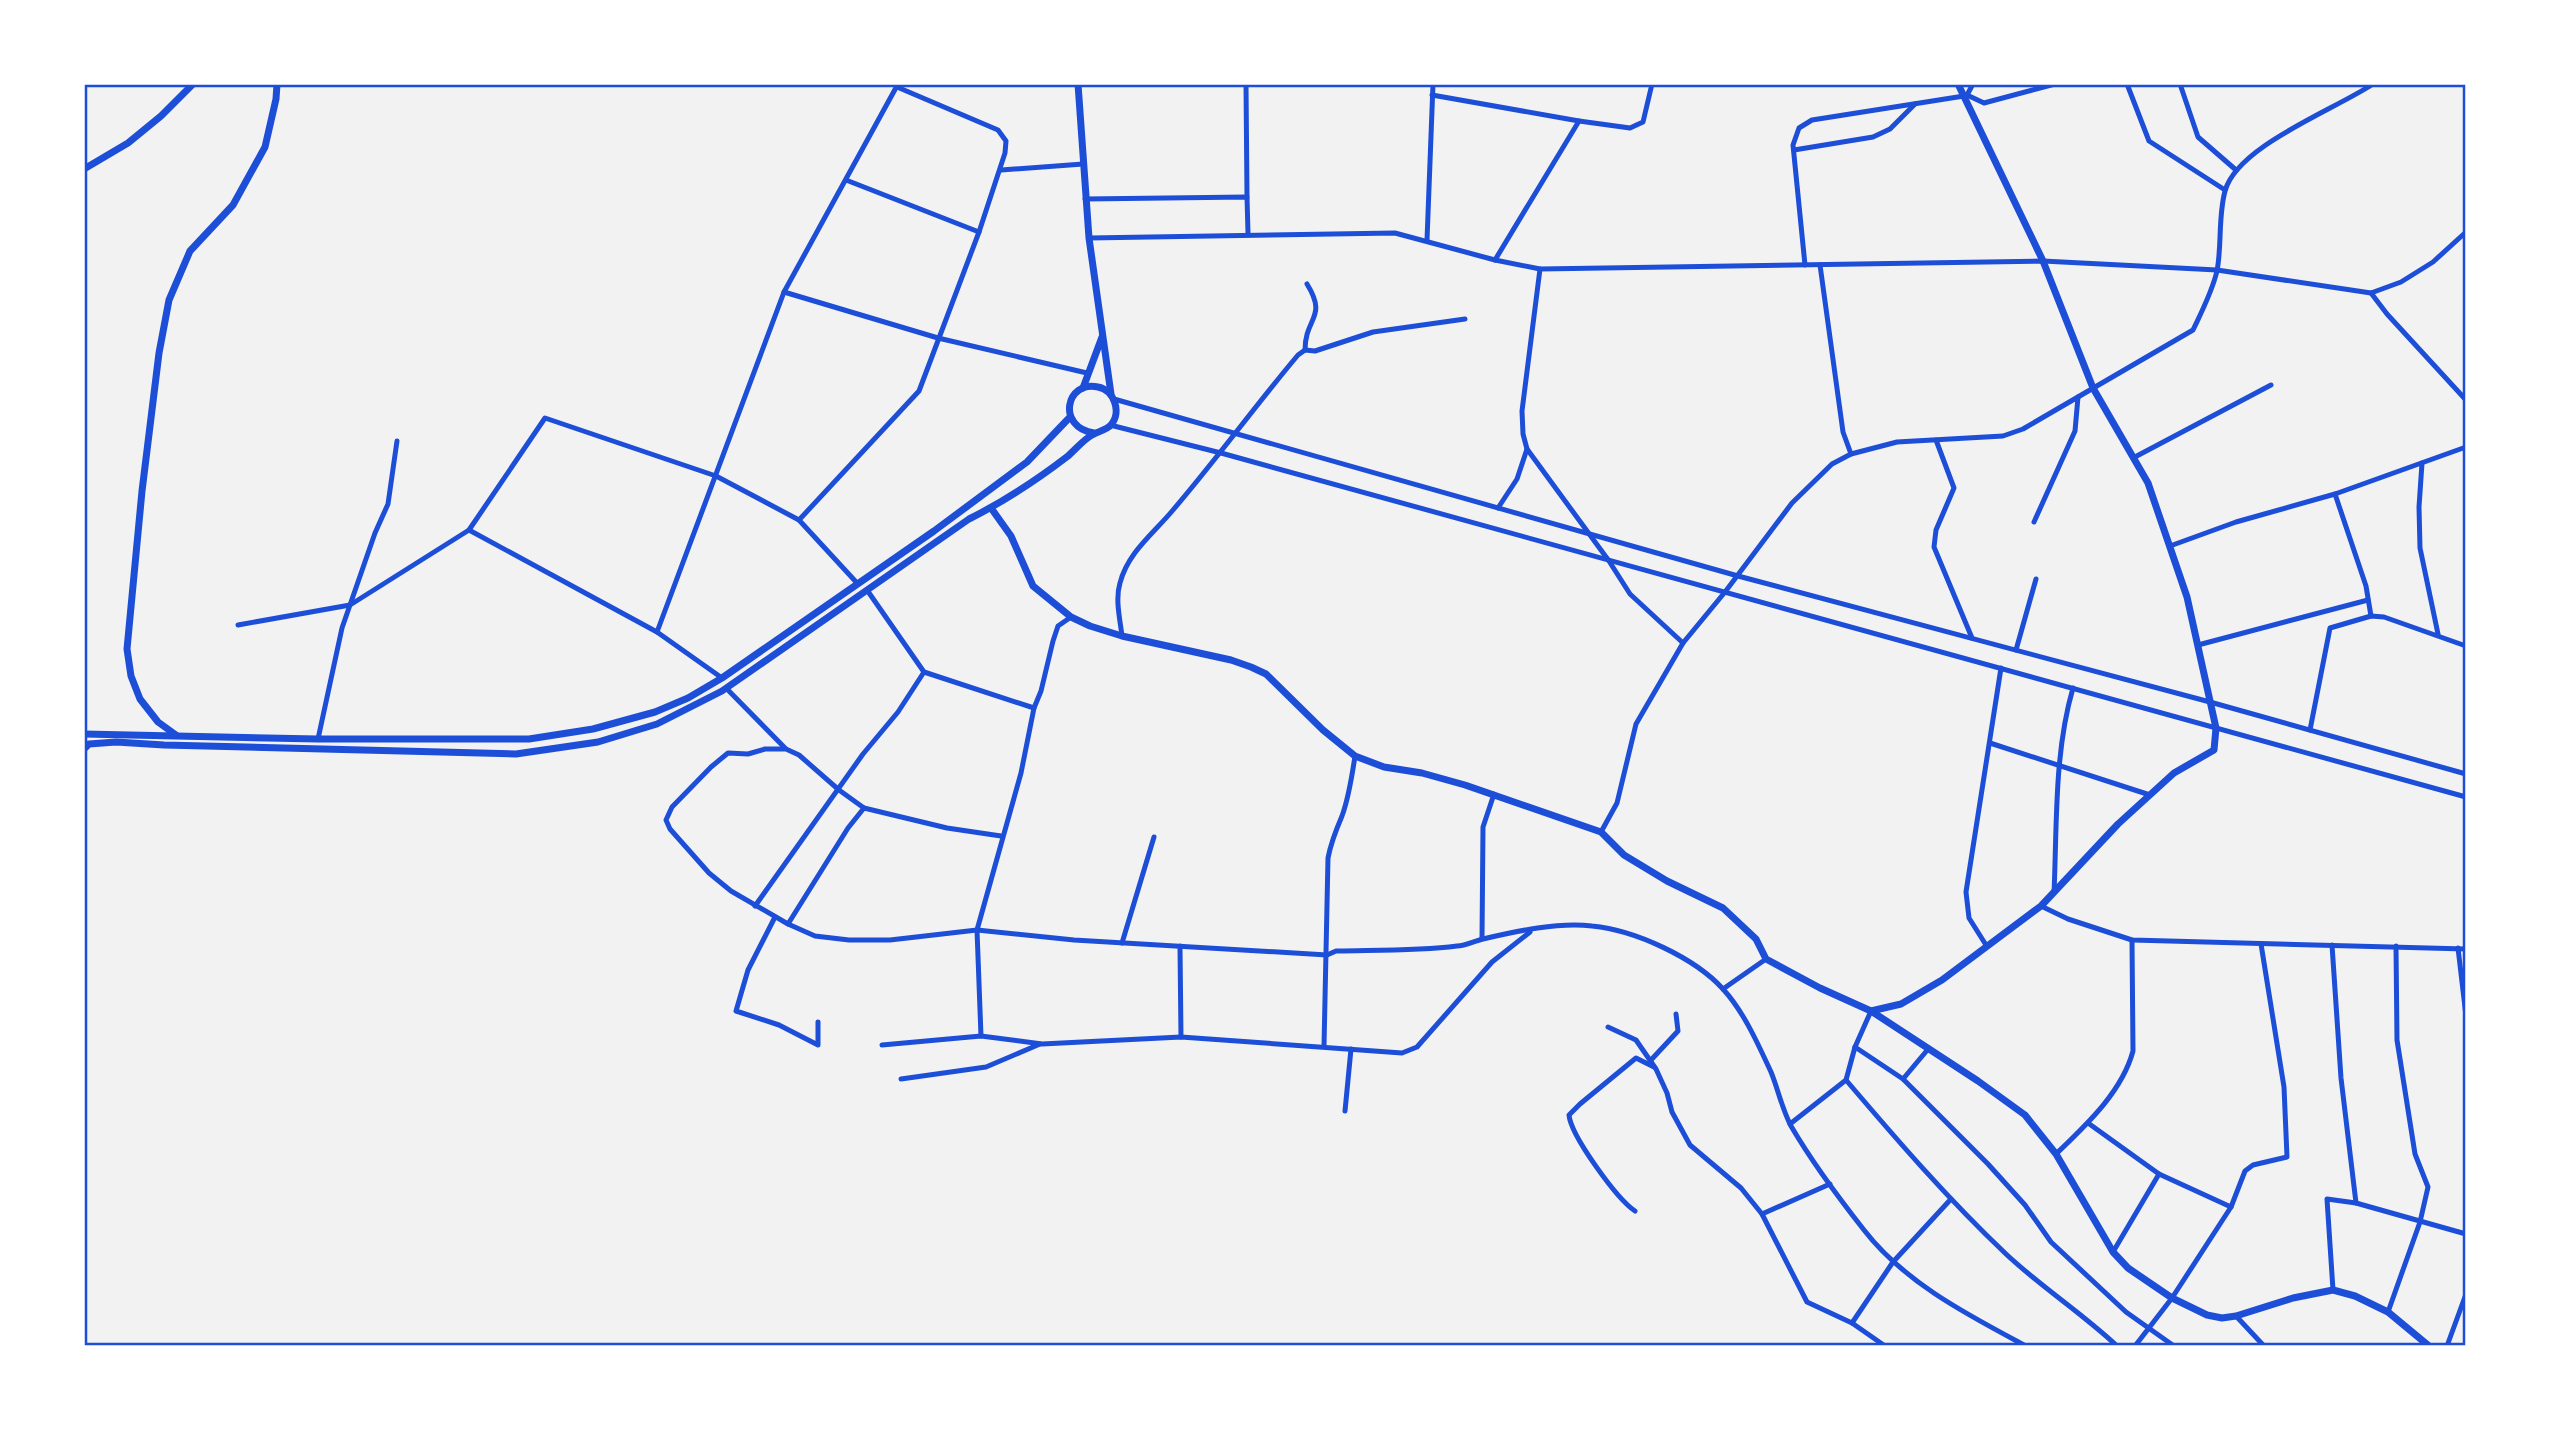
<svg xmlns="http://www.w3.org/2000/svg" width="2550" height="1430" viewBox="0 0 2550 1430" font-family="Quicksand,sans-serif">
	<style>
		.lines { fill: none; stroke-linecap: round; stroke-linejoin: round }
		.minor { stroke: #1d4ed8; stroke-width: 5 }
		.tertiary { stroke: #1d4ed8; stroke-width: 7 }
		.neatline { fill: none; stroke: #1d4ed8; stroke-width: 2.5 }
	</style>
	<rect width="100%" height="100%" fill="#f2f2f2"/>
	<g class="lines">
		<g class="minor">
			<polyline points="1246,84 1247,197"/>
			<polyline points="2127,84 2149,141 2225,190"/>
			<polyline points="2180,84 2198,137 2236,170"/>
			<polyline points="1432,95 1579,121"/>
			<polyline points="1967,95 1984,103 2055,84"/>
			<polyline points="1794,150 1873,137 1890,129 1915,104"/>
			<polyline points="1001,170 1083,164"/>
			<polyline points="846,180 979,232"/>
			<polyline points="1085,199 1247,197 1248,233"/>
			<polyline points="1089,238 1395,233 1495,260 1540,269 2043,261 2217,270 2371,293 2401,282 2433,262 2466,232"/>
			<polyline points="1427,240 1433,84"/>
			<polyline points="1495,260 1579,121 1630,128 1643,122 1652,84"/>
			<polyline points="1805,265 1793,145 1799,128 1812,120 1964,96 1967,95 1973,84"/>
			<polyline points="1820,265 1843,432 1851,454"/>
			<polyline points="1540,269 1522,411 1523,434 1527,449 1609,561 1630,594 1683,643"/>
			<polyline points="784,292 938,338 1087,373"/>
			<polyline points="2371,293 2387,314 2466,400"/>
			<path d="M1305,350C1305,317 1328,318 1307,284"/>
			<polyline points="1114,399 1738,576 2210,702 2466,774"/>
			<polyline points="1110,425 1221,453 2466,797"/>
			<polyline points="1936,440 1954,488 1936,530 1934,547 1972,638"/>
			<polyline points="2133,458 2271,385"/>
			<polyline points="2422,463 2419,507 2420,548 2438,634"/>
			<polyline points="2335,494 2466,447"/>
			<polyline points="1498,508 1517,479 1527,449"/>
			<polyline points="2034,522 2075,431 2078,397"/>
			<polyline points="469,530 545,418 716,476 799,520"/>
			<polyline points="2170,546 2236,522 2335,494 2366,586 2371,616"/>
			<polyline points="857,583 799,520 919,391 979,232 1005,153 1006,141 998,130 897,87"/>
			<polyline points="867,590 924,672 1034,708"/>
			<polyline points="238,625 350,605 469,530 657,632 722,678"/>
			<polyline points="657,632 784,292 898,84"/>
			<path d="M1122,636C1120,619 1115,599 1120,583C1128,552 1154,533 1173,510C1216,460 1255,406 1298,355L1305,350L1315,351L1373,332L1465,319"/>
			<polyline points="2198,645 2368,600"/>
			<polyline points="2016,650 2036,579"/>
			<polyline points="726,688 785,748"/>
			<polyline points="2310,730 2330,628 2371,616 2384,617 2466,646"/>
			<polyline points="318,739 342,628 375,533 388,504 397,441"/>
			<polyline points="1990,743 2150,795"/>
			<path d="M1601,832L1617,803L1636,724L1683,643L1725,592L1792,503L1832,464L1851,454L1897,442L2003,436L2023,429L2193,330C2202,311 2212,292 2217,271C2222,245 2218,217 2225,191C2237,146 2334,110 2373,84"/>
			<path d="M1001,836L947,828L864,808L839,790L799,755L786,749H765L748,754L728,753L711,767L672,807L666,820L670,829L709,873L731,891L788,924L815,936L849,940H890L977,930L1074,940L1327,955L1336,951C1376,950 1417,951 1457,946C1466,946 1474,941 1483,939C1517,931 1558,922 1592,926C1635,930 1695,958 1723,989C1744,1012 1758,1044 1771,1072C1778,1089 1782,1109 1791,1126C1812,1162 1838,1197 1864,1230C1905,1283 1968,1315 2026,1346"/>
			<path d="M2054,893C2057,826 2054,753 2073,688"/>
			<polyline points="755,906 863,754 898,712 924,672"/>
			<polyline points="2041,906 2068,919 2132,940 2466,949"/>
			<polyline points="775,917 748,970 736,1011 779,1025 818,1045 818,1022"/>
			<polyline points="788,924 848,828 864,808"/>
			<polyline points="1482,939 1483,827 1494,794"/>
			<polyline points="1122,943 1154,837"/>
			<polyline points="1986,945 1969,918 1966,892 2001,668"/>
			<polyline points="2332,945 2341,1078 2356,1203"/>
			<polyline points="1180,946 1181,1037"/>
			<polyline points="2458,948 2466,1016"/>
			<polyline points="1723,989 1766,959"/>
			<polyline points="1608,1027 1636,1040 1656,1069 1667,1093 1672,1112 1690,1145 1741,1188 1762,1214 1807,1302 1852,1323 1885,1346"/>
			<polyline points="981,1036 977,930 1021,773 1034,708 1041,691 1053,641 1058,626 1071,617"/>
			<polyline points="882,1045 981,1036 1042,1044 1181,1037 1402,1053 1417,1047 1492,962 1530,932"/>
			<path d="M1324,1046L1328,858C1331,842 1336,830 1342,816C1349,797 1352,776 1355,756"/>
			<polyline points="1855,1047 1903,1079 1988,1164 2025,1205 2051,1242 2126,1312 2174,1346"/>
			<polyline points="1651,1060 1678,1031 1676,1014"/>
			<polyline points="901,1079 986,1067 1040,1044"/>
			<polyline points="1903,1079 1929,1048"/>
			<path d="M1846,1080C1897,1140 1948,1199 2006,1254C2041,1287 2082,1313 2117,1346"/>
			<polyline points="1345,1111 1351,1049"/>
			<polyline points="2088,1123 2159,1174 2231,1207"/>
			<polyline points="1790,1124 1846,1080 1855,1047 1871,1011"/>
			<path d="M2056,1154C2086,1125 2122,1092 2133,1051L2132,940"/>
			<path d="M1635,1211C1617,1199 1571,1136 1569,1115L1580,1104L1636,1058L1654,1067"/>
			<polyline points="1762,1214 1830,1184"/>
			<polyline points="2113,1252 2159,1174"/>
			<polyline points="2333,1290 2327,1199 2356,1203 2466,1234"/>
			<polyline points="2388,1312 2420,1222 2428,1187 2415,1154 2397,1040 2396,946"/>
			<polyline points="2236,1316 2264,1346"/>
			<polyline points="1852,1323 1893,1262 1951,1199"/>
			<polyline points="2135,1346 2172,1298 2231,1207 2245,1171 2253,1165 2287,1157 2284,1087 2261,944"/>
			<polyline points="2447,1346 2466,1294"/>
		</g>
		<g class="tertiary">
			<polyline points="1078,84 1089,238 1111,394"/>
			<polyline points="84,169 128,143 161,116 193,84"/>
			<polyline points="1083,388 1102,337"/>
			<polyline points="991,508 1011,536 1033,586 1071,617 1090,626 1122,636 1231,660 1251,667 1266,674 1323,730 1355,756 1384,767 1422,773 1465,785 1601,832 1624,855 1667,881 1723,908 1756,939 1766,959 1820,988 1871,1011 1978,1081 2025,1115 2056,1154 2113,1252 2128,1268 2172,1298 2207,1315 2222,1318 2236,1316 2293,1298 2333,1290 2355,1296 2388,1312 2429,1346"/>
			<polyline points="84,734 318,739 529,739 593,729 655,712 688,698 722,678 934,531 1027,462 1070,417"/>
			<polyline points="176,735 158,722 140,699 131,676 127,649 142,491 159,353 169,300 190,251 233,205 265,147 276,99 277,84"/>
			<path d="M84,749L89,744L116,742L164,745L516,754L598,742L657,724L722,691L969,519C1003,502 1038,479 1068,456C1076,449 1083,440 1092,435C1098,431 1105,431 1111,425C1122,412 1114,390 1098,387C1066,380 1056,427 1094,433"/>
			<polyline points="1871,1011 1901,1004 1942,980 2041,906 2118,824 2174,773 2214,750 2216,728 2187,597 2148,483 2093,388 2043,261 1958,84"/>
		</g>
	</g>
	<rect width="2550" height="1430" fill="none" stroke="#ffffff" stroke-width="172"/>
	<rect x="86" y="86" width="2378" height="1258" class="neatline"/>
</svg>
